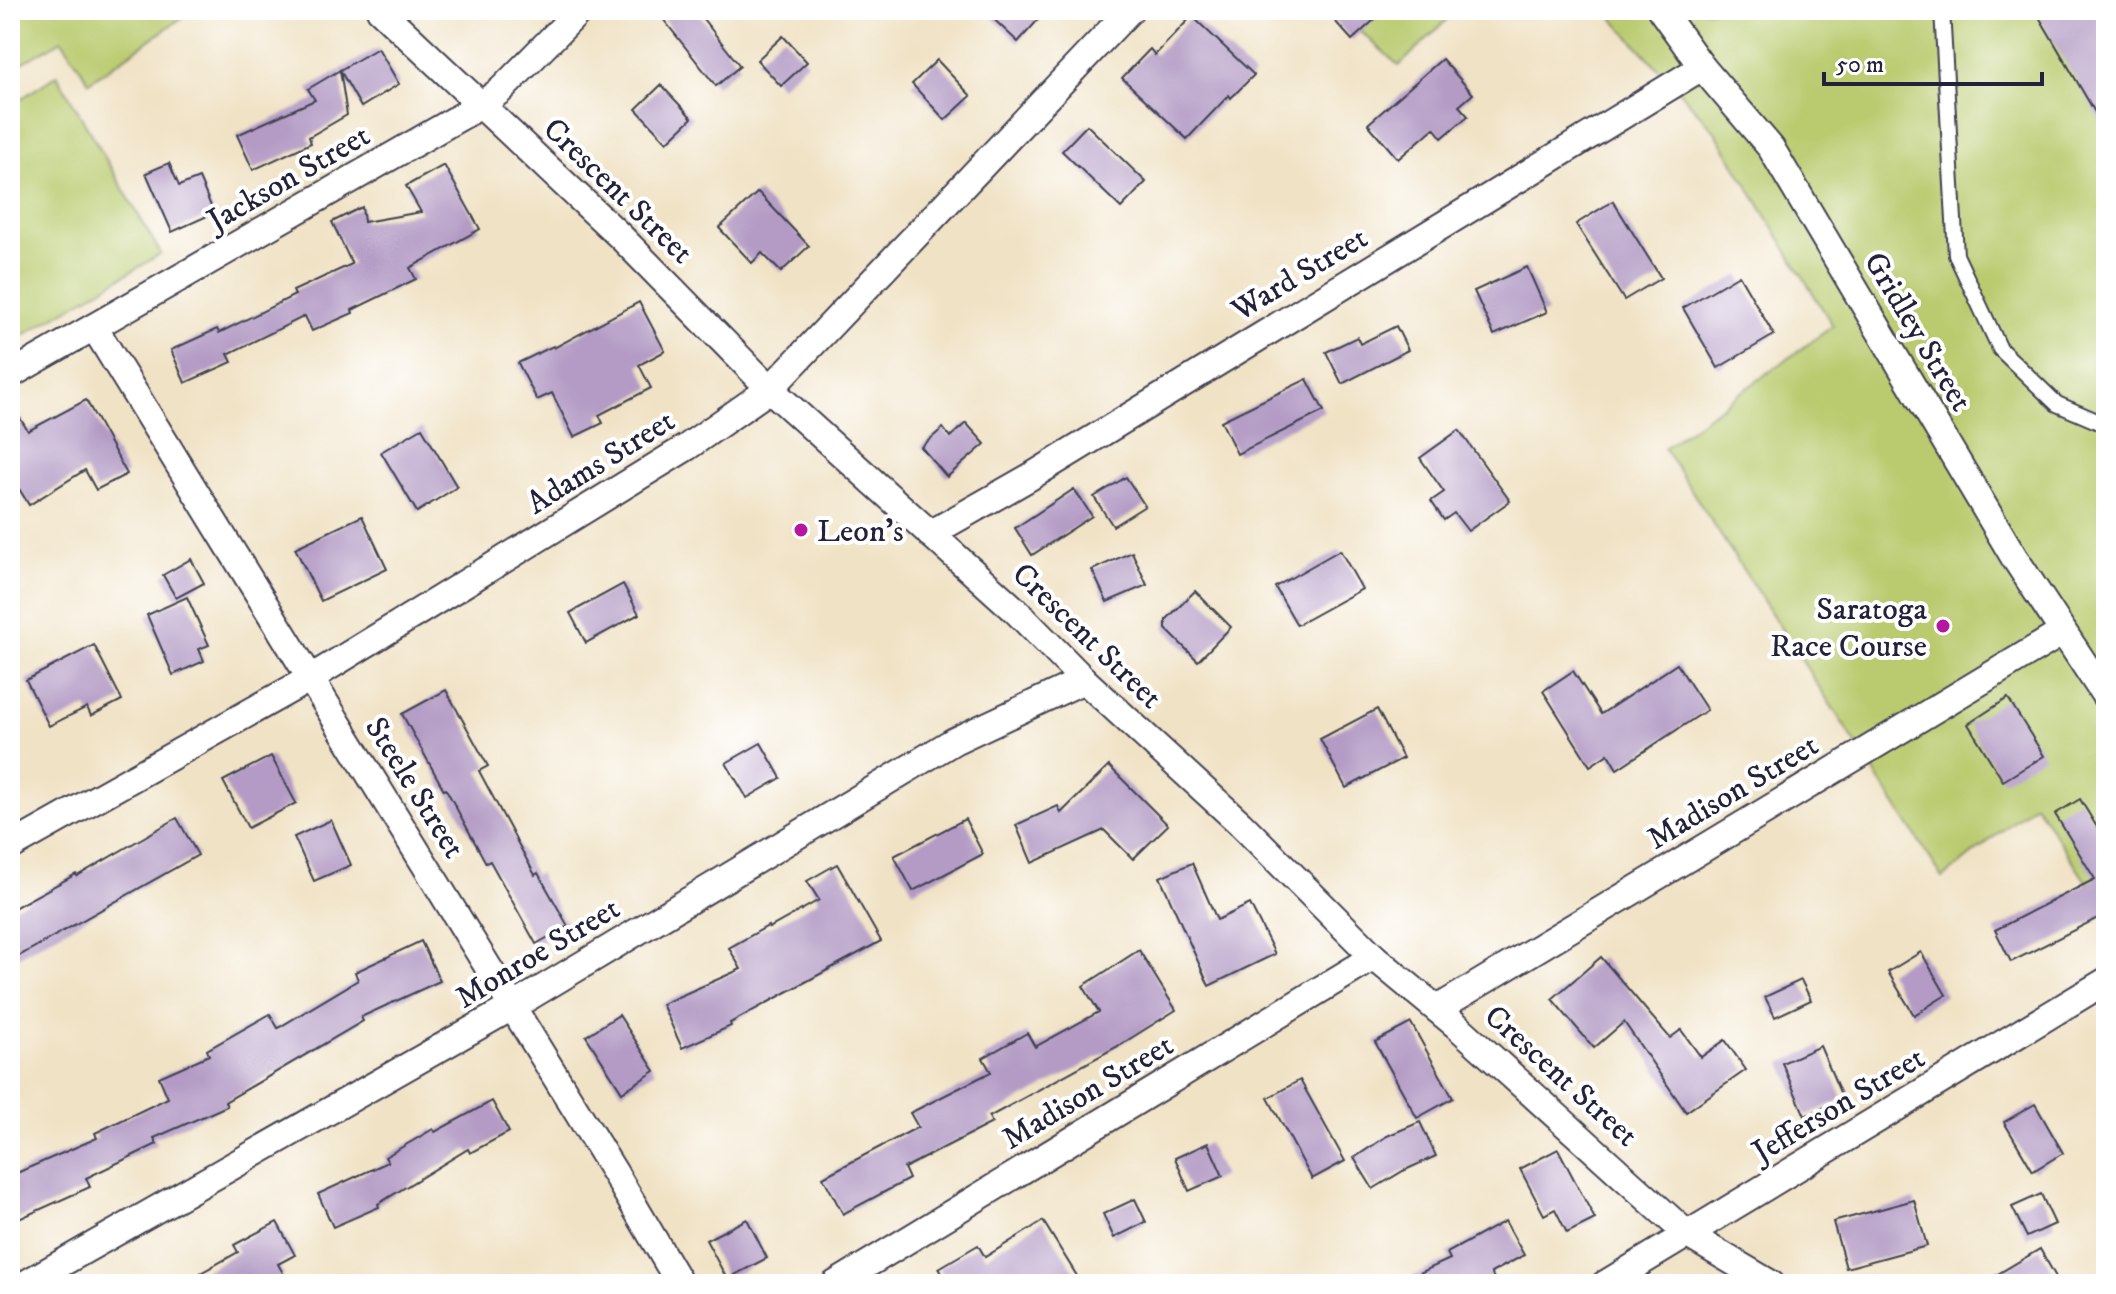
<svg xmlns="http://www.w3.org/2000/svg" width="2116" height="1294" viewBox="0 0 2116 1294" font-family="'IM FELL DW Pica',serif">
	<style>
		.green { fill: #b9cb6e; stroke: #6e7654; stroke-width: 2 }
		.building { fill: #b39bc5 }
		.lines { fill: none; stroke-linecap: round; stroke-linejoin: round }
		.service-casing { stroke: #413f50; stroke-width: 18 }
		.minor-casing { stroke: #413f50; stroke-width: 30 }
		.service { stroke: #fff; stroke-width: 14 }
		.minor { stroke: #fff; stroke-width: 26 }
		.poi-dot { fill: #b5179e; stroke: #fff; stroke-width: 3 }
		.labels { text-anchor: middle; stroke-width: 8; stroke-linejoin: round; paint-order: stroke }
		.street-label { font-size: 32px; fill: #22223b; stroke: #fff }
		.poi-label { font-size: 32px; fill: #22223b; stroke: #fff; text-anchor: start }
	</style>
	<rect width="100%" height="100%" fill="#fff"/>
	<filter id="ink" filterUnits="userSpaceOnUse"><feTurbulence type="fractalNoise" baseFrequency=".0125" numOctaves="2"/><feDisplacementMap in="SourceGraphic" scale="16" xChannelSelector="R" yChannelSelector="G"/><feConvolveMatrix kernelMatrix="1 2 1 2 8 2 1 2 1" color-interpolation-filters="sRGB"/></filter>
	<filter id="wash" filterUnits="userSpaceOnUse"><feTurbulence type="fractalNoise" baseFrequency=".006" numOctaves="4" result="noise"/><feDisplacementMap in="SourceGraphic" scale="32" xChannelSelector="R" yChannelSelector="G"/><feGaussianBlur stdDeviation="1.8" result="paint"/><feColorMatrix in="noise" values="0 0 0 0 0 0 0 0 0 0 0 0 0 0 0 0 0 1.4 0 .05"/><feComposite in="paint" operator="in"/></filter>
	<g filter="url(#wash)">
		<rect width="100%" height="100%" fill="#f0e2c5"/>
		<g class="green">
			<polygon points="10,10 193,10 89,82 62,40 10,70"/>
			<polygon points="1337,10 1457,10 1399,66"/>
			<polygon points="1605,10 2106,10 2106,912 2035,804 1943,878 1664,448 1833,326 1714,130"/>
			<polygon points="57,75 161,254 10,343 10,106"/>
		</g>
		<g id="blocks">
			<g class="building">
				<polygon points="656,10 696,10 740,66 716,86"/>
				<polygon points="984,10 1047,10 1018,42"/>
				<polygon points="1325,10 1385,10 1352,40"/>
				<polygon points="2035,10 2106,10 2106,131"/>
				<polygon points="1192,16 1254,75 1231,98 1229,95 1187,139 1122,78 1150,49 1155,55"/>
				<polygon points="783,36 807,62 781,86 757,60"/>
				<polygon points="378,48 399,84 361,107 340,70"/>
				<polygon points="1442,59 1473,94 1459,106 1468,116 1442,138 1434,128 1398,159 1368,124"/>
				<polygon points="937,60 971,96 945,120 912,84"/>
				<polygon points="340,70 347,115 309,137 311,143 253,170 237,135 315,100 308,89"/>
				<polygon points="661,85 692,118 667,142 636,109"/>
				<polygon points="1087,125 1146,182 1121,208 1062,151"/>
				<polygon points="169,163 179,186 199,178 214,213 172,232 146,173"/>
				<polygon points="444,165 480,229 410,268 416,279 352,310 353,313 312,331 305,316 228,354 232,362 185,383 171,350 217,329 219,333 295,295 293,291 352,264 332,222 362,207 364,222 421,212 406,186"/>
				<polygon points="758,192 809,246 781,272 762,253 752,263 719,228"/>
				<polygon points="1613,201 1661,278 1624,300 1576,224"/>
				<polygon points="1527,267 1547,312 1494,335 1474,291"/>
				<polygon points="1739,275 1774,335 1718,368 1683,308"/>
				<polygon points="639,302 665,351 639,365 651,388 599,415 603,423 574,437 552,393 537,400 518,363 553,346 554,348"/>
				<polygon points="1396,326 1408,350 1342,384 1326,352 1357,337 1360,344"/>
				<polygon points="1307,379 1324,411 1237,454 1221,421"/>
				<polygon points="86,400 127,474 96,490 85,470 29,505 10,474 10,402 28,431"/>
				<polygon points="966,423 985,444 947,477 921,447 943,428 950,437"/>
				<polygon points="422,428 457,487 417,512 381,452"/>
				<polygon points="1459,430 1510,501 1468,531 1454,513 1444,520 1431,501 1444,492 1420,458"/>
				<polygon points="1126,477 1145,506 1113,526 1094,497"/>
				<polygon points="1074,489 1092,516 1032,555 1015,528"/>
				<polygon points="362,516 387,569 321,601 295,548"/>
				<polygon points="1340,550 1362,589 1297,625 1275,587"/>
				<polygon points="1132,552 1147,585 1107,602 1092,570"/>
				<polygon points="191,559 204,583 176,598 163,575"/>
				<polygon points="623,584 639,614 586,643 570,613"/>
				<polygon points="1195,591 1231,627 1198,661 1166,629 1166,620"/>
				<polygon points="187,597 209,645 199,649 204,661 173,675 147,615"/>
				<polygon points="94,645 122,700 91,716 87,707 49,726 26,680"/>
				<polygon points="1677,664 1707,710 1617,769 1608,754 1590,766 1543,691 1573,671 1601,714"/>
				<polygon points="446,690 488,766 479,771 535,875 538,873 568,926 536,944 490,861 486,863 446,789 444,790 402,714"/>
				<polygon points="2008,698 2044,756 2003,781 1968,724"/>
				<polygon points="1377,709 1403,758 1346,788 1320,739"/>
				<polygon points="761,743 781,778 747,798 726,763"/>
				<polygon points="271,756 296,803 248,828 223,781"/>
				<polygon points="1109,766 1168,825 1133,859 1104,830 1032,863 1016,825 1058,806 1061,813"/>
				<polygon points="2080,799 2106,842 2106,914 2011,962 1995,930 2095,879 2055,814"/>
				<polygon points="177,818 198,855 10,961 10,910 76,874 77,876"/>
				<polygon points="965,819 983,854 913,891 894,856"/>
				<polygon points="331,820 351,865 314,881 294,837"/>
				<polygon points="1192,863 1217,920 1250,904 1275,954 1209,986 1160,877"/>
				<polygon points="837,864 881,941 730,1023 731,1026 682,1048 662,1004 741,969 729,948 768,926 769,928 819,900 807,881"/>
				<polygon points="421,941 440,981 361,1017 363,1021 225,1102 227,1106 154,1138 157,1144 86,1178 90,1187 10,1223 10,1176 97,1138 95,1133 168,1098 159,1077 209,1055 207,1050 270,1014 278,1028 358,980 355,972"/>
				<polygon points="1139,950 1176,1010 1120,1045 989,1117 992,1123 904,1168 909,1179 843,1214 823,1177 918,1127 910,1113 991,1072 983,1058 1027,1033 1035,1047 1099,1012 1083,986"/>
				<polygon points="1921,952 1946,995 1914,1015 1888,972"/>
				<polygon points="1601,957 1670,1038 1681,1030 1701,1057 1725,1040 1746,1070 1686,1112 1624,1022 1594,1048 1552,999"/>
				<polygon points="1801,980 1811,1000 1775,1017 1765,997"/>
				<polygon points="619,1015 655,1071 622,1092 586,1036"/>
				<polygon points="1411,1023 1453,1098 1417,1118 1375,1042"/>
				<polygon points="1820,1046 1843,1099 1805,1116 1782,1063"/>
				<polygon points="1300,1080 1345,1161 1312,1179 1268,1098"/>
				<polygon points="492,1101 509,1132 470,1153 468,1149 378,1204 379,1207 333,1227 318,1194 388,1162 385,1157 433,1129 435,1132"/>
				<polygon points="2035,1104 2063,1153 2033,1171 2004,1122"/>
				<polygon points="1420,1122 1436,1156 1403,1171 1373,1189 1354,1158 1387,1136"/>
				<polygon points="1208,1143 1223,1176 1189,1191 1175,1158"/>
				<polygon points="1558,1149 1595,1219 1567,1233 1555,1209 1544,1215 1520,1169"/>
				<polygon points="2041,1194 2055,1224 2027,1237 2012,1207"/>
				<polygon points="1135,1199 1146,1222 1114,1238 1103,1214"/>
				<polygon points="1914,1200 1927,1246 1846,1268 1833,1222"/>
				<polygon points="747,1219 767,1258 727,1279 706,1240"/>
				<polygon points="1043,1221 1082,1284 948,1284 939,1268 978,1245 985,1257"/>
				<polygon points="1505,1221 1524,1255 1491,1273 1497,1284 1396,1284 1450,1259 1447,1253"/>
				<polygon points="277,1222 295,1255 278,1264 284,1275 267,1284 181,1284 238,1252 234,1245"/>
				<polygon points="2040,1249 2060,1284 1981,1284"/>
			</g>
		</g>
	</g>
	<g filter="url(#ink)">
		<use href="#blocks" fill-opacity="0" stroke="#413f50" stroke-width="2"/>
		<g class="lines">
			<defs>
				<polyline id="service" points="1942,10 1956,255 2000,349 2057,404 2106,425"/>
				<g id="minor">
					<polyline points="380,10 621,237 770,389 1015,610 1084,680 1240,823 1374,957 1456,1025 1688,1235 1771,1284"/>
					<polyline points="1661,10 1702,67 1771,148 2014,557 2106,697"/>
					<polyline points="94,327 616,1175 680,1284"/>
					<polyline points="10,375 481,105 501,90 580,10"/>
					<polyline points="930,534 1030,477 1702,67"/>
					<polyline points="10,847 309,679 687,447 770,389 1130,10"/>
					<polyline points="1437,1009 2063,632"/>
					<polyline points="25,1284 512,1007 954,741 1084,680"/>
					<polyline points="835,1284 1374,957"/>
					<polyline points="1605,1284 2106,981"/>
				</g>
			</defs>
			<use href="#service" class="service-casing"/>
			<use href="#minor" class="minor-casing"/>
			<use href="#service" class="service"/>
			<use href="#minor" class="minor"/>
		</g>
	</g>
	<g class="poi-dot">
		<circle cx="801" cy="530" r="8"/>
		<circle cx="1943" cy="626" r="8"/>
	</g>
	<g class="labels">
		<g class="street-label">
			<text transform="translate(288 177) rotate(-30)" y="11">Jackson Street</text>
			<text transform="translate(619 190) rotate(44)" y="11">Crescent Street</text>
			<text transform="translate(1299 273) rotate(-31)" y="11">Ward Street</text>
			<text transform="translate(1919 331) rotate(59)" y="11">Gridley Street</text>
			<text transform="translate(600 461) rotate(-32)" y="11">Adams Street</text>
			<text transform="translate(1088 635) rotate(44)" y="11">Crescent Street</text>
			<text transform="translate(416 787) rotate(58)" y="11">Steele Street</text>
			<text transform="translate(1732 791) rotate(-31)" y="11">Madison Street</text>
			<text transform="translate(537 952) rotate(-31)" y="11">Monroe Street</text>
			<text transform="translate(1562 1075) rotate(42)" y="11">Crescent Street</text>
			<text transform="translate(1087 1091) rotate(-31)" y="11">Madison Street</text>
			<text transform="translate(1838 1104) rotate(-31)" y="11">Jefferson Street</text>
		</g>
		<g class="poi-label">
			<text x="817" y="541">Leon's</text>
			<text x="1927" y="619" text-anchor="end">Saratoga<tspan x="1927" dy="37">Race Course</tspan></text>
		</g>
	</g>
	<rect width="2116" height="1294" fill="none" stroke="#fff" stroke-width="40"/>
	<path d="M1824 72v12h218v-12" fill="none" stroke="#22223b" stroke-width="4"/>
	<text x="1836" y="72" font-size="24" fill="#22223b" stroke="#ffffff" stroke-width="6" paint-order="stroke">50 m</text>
</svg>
